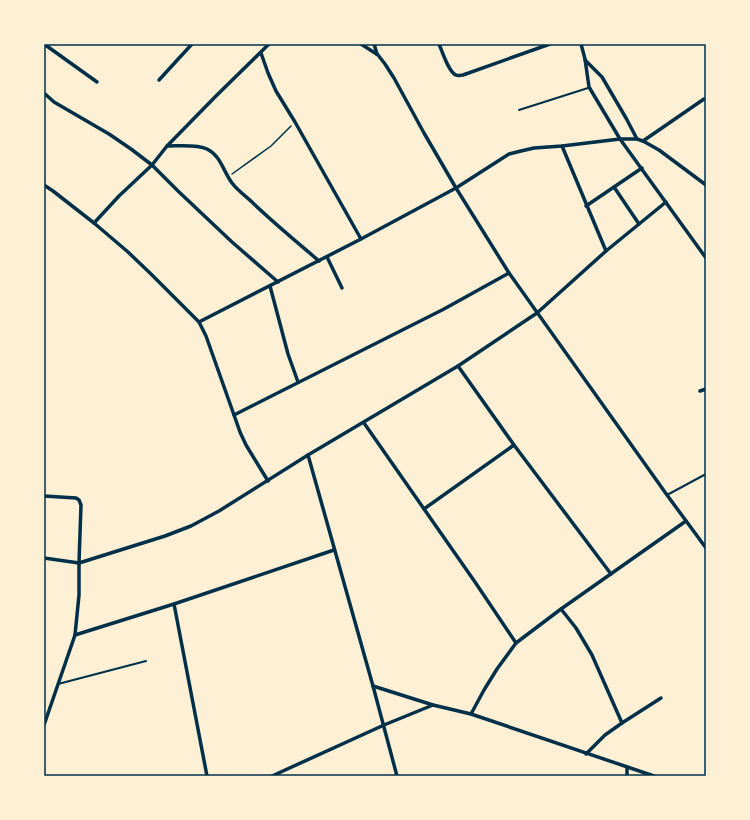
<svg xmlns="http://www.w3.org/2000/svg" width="750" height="820" viewBox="0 0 750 820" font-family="'Asap Condensed',sans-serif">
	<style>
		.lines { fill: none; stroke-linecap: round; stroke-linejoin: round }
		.path { stroke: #003049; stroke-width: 1.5 }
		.service { stroke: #003049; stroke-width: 2 }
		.minor { stroke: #003049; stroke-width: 3.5 }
		.neatline { fill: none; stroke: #003049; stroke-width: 1.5 }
	</style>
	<rect width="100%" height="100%" fill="#fdf0d5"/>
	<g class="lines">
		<polyline class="path" points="232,174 271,146 291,126"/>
		<g class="service">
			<polyline points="519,110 588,88"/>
			<polyline points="667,495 706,474"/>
			<polyline points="58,684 146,661"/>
		</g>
		<g class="minor">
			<polyline points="44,44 97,82"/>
			<polyline points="361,44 378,55 385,64 394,78 424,133 456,188 509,273 667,495 706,548"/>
			<polyline points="374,44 377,54"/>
			<path d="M439,44C442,51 449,73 456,75C458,76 461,75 463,75L550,44"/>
			<polyline points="581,44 585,59 589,87 620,139 706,258"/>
			<polyline points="261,53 268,73 276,91 295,122 361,239"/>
			<polyline points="585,60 602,77 626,118 637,139"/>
			<polyline points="159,80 192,44"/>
			<polyline points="44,93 54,102 109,134 131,149 152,165 178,191 232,242 278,282"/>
			<polyline points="643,141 704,99"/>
			<path d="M167,146C178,146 197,144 207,149C221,156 223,171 232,183C238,191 247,197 254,204C275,224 297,242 319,261"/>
			<polyline points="562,146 606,251"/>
			<polyline points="44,185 53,191 94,223 128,252 151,274 199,322 206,336 234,415 240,432 246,445 268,481"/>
			<polyline points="614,187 639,224"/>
			<polyline points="586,206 642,168"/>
			<polyline points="94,223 119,196 152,165 167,146 216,96 269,44"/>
			<polyline points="327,257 342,288"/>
			<polyline points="270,286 288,354 298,382"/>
			<polyline points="199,322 361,239 456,188 509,154 521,151 534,148 562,146 620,139 637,139 643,141 659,150 706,185"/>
			<polyline points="458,366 514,445 611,574"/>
			<polyline points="700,391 706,389"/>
			<polyline points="234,415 444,309 509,273"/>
			<polyline points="364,423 475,582 516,643"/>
			<polyline points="308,455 373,686 397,776"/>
			<polyline points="44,496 76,498 79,500 81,505 79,563 79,595 75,635 44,725"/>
			<polyline points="424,509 514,445"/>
			<polyline points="44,558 79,563 165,536 191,526 219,511 308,455 458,366 537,313 606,251 666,202"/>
			<polyline points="174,604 207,776"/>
			<polyline points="561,609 576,628 592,655 622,723"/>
			<polyline points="75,635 174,604 334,550"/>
			<polyline points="373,686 433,705 471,714 654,776"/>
			<polyline points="471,714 484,690 497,669 516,643 561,609 686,521"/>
			<polyline points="586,754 605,735 622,723 661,698"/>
			<polyline points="272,776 384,725 433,705"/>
			<polyline points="627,776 627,767"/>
		</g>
	</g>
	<rect width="750" height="820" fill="none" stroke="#fdf0d5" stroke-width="90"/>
	<rect x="45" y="45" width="660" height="730" class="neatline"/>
</svg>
